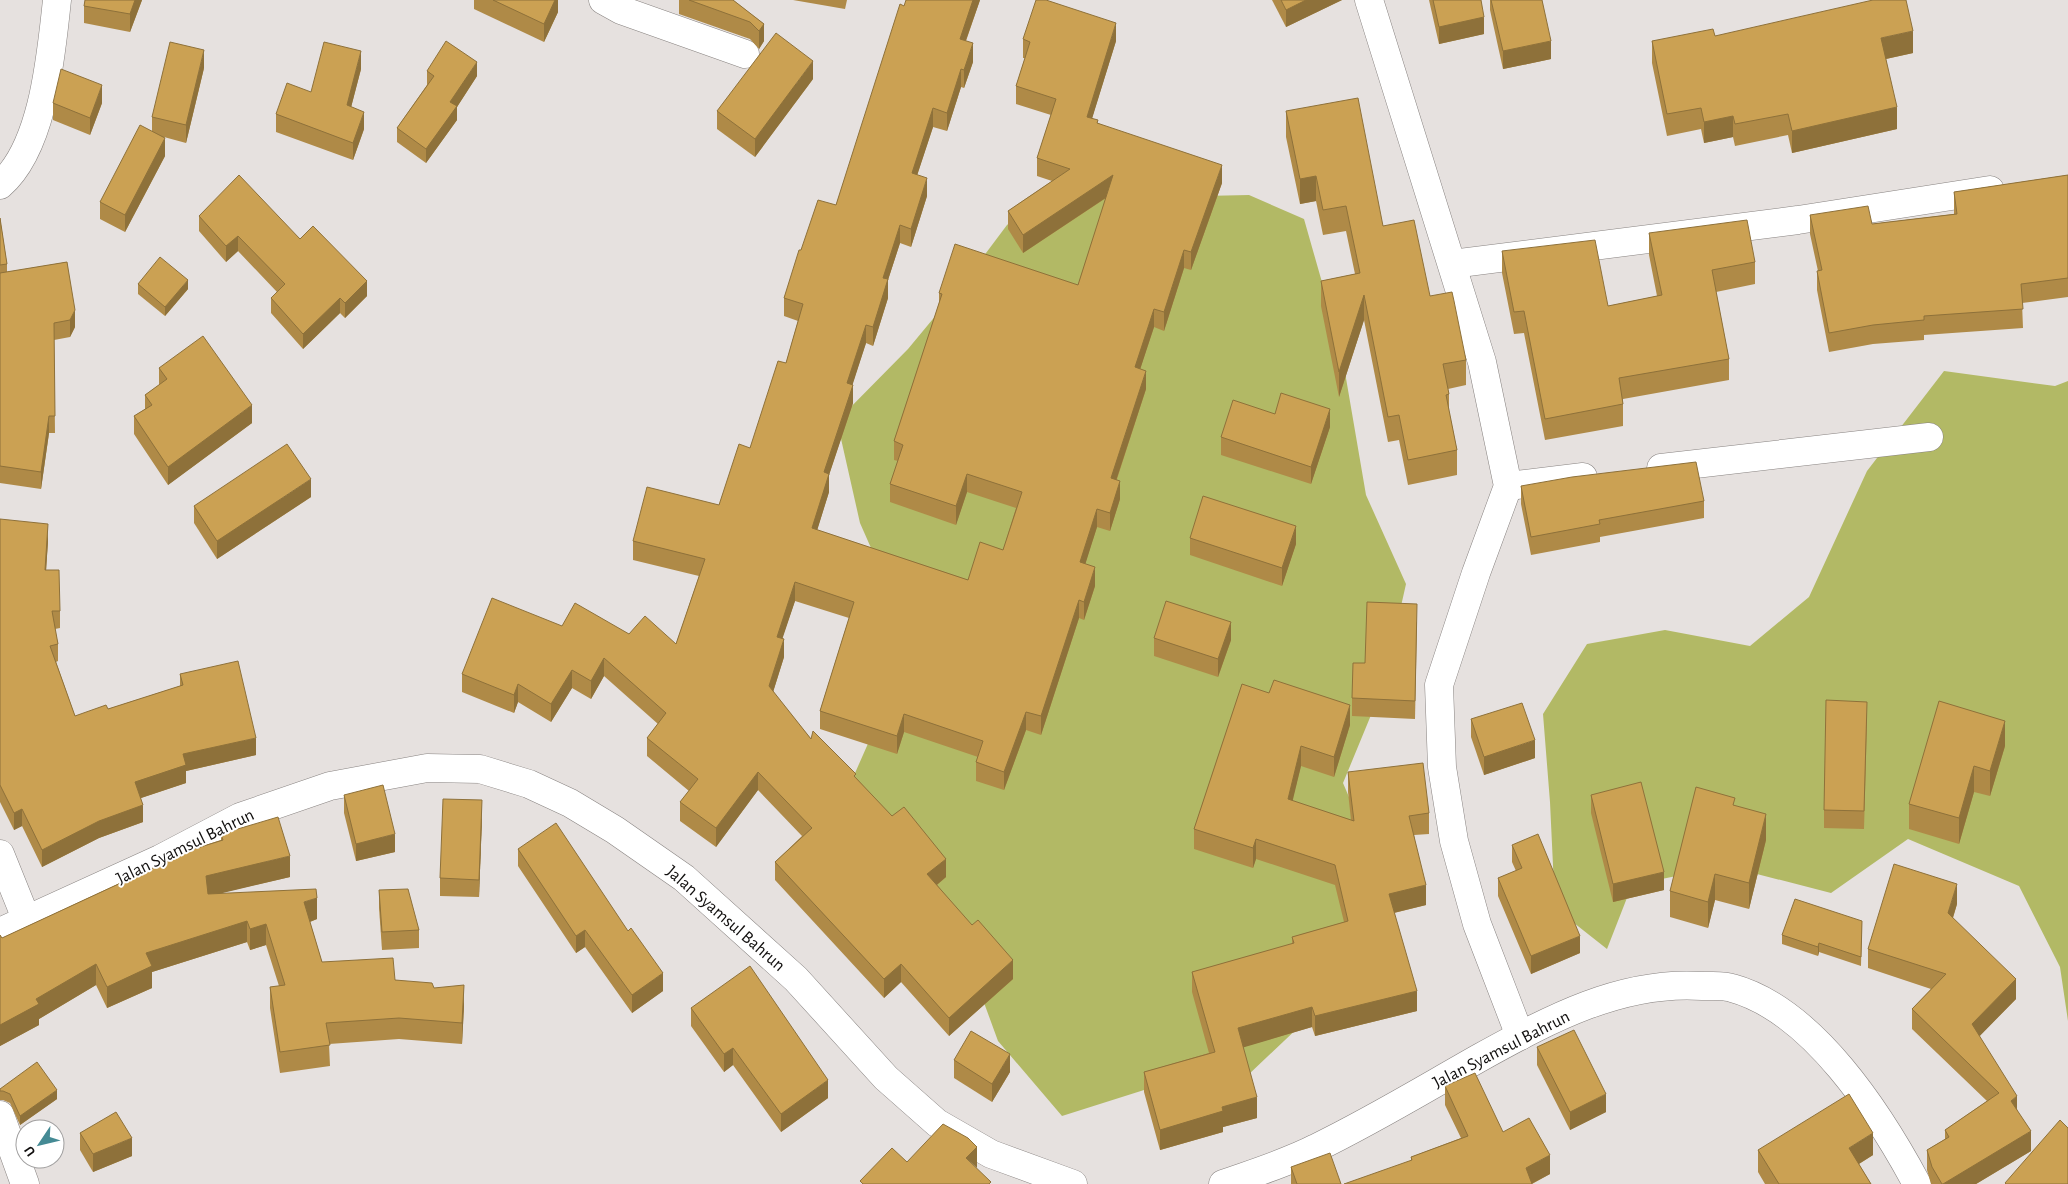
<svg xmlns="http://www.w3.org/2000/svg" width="2068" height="1184" viewBox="0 0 2068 1184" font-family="'Alegreya Sans',sans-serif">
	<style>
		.forest { fill: #b2b965 }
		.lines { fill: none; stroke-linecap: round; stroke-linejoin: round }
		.minor-casing { stroke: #888381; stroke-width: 29 }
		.minor { stroke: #fff; stroke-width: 28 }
		.wall { fill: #af8a47 }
		.shaded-wall { fill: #8e713a }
		.building { fill: #cba153; stroke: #8e713a }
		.labels { text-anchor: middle; stroke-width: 4; stroke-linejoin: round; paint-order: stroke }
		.street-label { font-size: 18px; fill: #110f0e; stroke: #fff }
	</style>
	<rect width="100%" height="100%" fill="#e6e1df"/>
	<g class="forest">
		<polygon points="1083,156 1203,196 1249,195 1304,219 1341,349 1366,495 1406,584 1383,686 1343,783 1389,891 1340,988 1247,1076 1163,1084 1062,1116 998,1041 964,948 844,798 874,730 886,582 860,523 837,421 908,349 971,273 1007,225"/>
		<polygon points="1944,371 2055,386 2068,381 2068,1021 2060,967 2019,886 1908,839 1831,893 1726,866 1632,885 1607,949 1555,908 1550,802 1543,714 1587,644 1665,630 1750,646 1809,597 1867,471"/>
	</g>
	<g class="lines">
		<defs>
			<g id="minor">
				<polyline points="603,0 621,10 745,54"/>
				<polyline points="1369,0 1482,362 1508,486 1476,573 1439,685 1442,767 1454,841 1477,924 1520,1036"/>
				<path d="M0,185C44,147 51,54 57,0"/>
				<polyline points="1452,264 1798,220 1990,190"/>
				<polyline points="1661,468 1929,437"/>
				<polyline points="1508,486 1583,477"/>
				<polyline points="0,854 27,921"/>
				<polyline points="0,932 160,859 240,817 330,786 427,768 480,769 529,784 570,803 615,830 684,878 796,979 886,1078 937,1123 991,1154 1073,1184"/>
				<polyline points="0,1115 25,1184"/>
				<path d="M1223,1184C1254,1173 1287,1163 1316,1148C1372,1121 1426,1088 1481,1057C1550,1019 1622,980 1703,986C1713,986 1724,985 1732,988C1813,1010 1880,1115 1917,1184"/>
			</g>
		</defs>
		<use href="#minor" class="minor-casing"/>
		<use href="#minor" class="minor"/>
	</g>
	<g class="wall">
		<polygon points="85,0 142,0 130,32 84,23 84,6"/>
		<polygon points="474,0 558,0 558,12 544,42 474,9"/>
		<polygon points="679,0 733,0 764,24 764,41 759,49 750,39 679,14"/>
		<polygon points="793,0 847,0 845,9"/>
		<polygon points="980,0 966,41 973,62 964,88 961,87 947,131 933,127 917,175 927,196 911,247 900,243 888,280 888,298 873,346 866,343 852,385 853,403 829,475 829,492 817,530 968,580 1003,550 1016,508 967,492 956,525 890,502 890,484 898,461 894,460 894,441 939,303 939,293 1078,285 1106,198 1023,253 1008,229 1008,211 1052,181 1037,176 1037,158 1051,115 1016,104 1016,86 1025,58 1023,58 1023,39 1116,41 1092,118 1098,123 1222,183 1191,270 1184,268 1164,331 1154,327 1140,369 1146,389 1117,479 1120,499 1110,531 1097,527 1085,564 1095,586 1084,620 1079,618 1041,735 1026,730 1004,790 976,781 976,762 978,757 904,732 897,754 820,729 820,711 849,618 795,601 782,638 784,657 773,692 811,739 856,778 946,877 937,885 1013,979 949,1036 901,982 884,998 775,880 775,862 802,836 758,790 716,847 680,821 680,802 689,791 647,756 647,738 658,724 604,676 591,699 572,688 551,722 518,702 514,713 462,692 462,674 562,626 629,634 676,644 699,576 633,560 633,541 719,505 750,448 786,363 798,321 784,316 784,298 801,250 836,205 904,6"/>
		<polygon points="1272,0 1342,0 1286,27"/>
		<polygon points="1429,0 1481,0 1484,34 1439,44"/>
		<polygon points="1490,0 1542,0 1551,59 1503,69 1490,10"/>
		<polygon points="1715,36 1913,53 1886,59 1897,129 1792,153 1788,135 1735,146 1733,137 1704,143 1701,129 1667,136 1652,63 1652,41"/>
		<polygon points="204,68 186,143 164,137 165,156 125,232 100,219 100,202 152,131 152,117"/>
		<polygon points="361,69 351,107 364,129 353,160 276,132 276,114"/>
		<polygon points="427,71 477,76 457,107 457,120 426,163 397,142 397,128 427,85"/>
		<polygon points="813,79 755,157 717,129 717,111"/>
		<polygon points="53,103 102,103 90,135 53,120"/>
		<polygon points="1286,111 1383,226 1430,296 1466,360 1466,385 1448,389 1449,394 1449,411 1457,450 1457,475 1408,485 1399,440 1388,442 1364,320 1339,397 1321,306 1321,281 1355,274 1346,231 1323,235 1316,201 1300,204 1286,137"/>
		<polygon points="2068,175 2068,297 2022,303 2023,328 1924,335 1924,340 1873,344 1829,352 1817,290 1817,271 1818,271 1810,234 1810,215 1872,224 1954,214 1954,192"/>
		<polygon points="199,216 300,239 367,296 345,318 340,313 303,349 271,313 271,298 277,292 238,251 226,262 199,231"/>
		<polygon points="0,218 7,264 7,272 67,262 75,327 70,337 54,340 55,433 49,433 41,489 0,483"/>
		<polygon points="1649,233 1755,262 1755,284 1716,292 1729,359 1729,380 1623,399 1623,426 1545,440 1524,333 1514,334 1502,273 1502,251 1608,306 1657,296 1649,255"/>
		<polygon points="138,284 188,289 165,316 138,294"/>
		<polygon points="159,368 252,423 168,485 134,434 134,416 145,409 145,395 159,385"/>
		<polygon points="1275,414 1330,427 1311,484 1221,455 1221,437"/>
		<polygon points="1521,486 1704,501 1704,518 1600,537 1600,542 1531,555 1521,504"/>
		<polygon points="311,497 217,559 194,523 194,506"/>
		<polygon points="0,519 48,541 46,570 60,611 60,628 55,629 58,644 58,661 56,662 75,716 108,709 180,686 180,674 256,755 186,771 186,783 141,798 143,822 99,838 42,867 22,826 14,830 0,802"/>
		<polygon points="1190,538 1296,544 1282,586 1190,555"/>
		<polygon points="1417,622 1415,719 1352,716 1352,698 1365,663"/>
		<polygon points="1154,638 1231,640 1218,677 1154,656"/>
		<polygon points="1242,684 1350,725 1334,777 1301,766 1292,801 1351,820 1348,792 1348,772 1429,813 1429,834 1414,835 1426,905 1394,913 1417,1011 1315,1036 1312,1027 1243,1047 1257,1118 1223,1127 1223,1132 1160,1150 1144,1092 1144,1072 1209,1053 1192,992 1192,972 1292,944 1292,937 1344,922 1335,885 1256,859 1253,868 1194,849 1194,829"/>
		<polygon points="1471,719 1535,758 1484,775 1471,737"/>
		<polygon points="1867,720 1864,829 1824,828 1824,810"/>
		<polygon points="2005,746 1990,796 1974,792 1959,844 1909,829 1909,804"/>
		<polygon points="344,795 395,852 356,861 344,813"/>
		<polygon points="1591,795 1664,890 1613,902 1591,813"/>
		<polygon points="1735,806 1766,840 1749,909 1715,900 1708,928 1670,917 1670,891"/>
		<polygon points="482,818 479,897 440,896 440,878"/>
		<polygon points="221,834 290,877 220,893 317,919 310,922 322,962 395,980 434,988 464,1006 462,1044 399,1039 329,1044 330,1066 280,1073 270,1008 270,987 279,986 266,945 250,950 247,942 152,972 152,988 107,1008 96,985 39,1019 39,1025 0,1046 0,935 2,938 165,862 165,858 221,840"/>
		<polygon points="1512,845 1580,953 1531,974 1498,896 1498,878 1516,871 1512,862"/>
		<polygon points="518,849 663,991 632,1013 585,947 576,953 518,866"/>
		<polygon points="379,890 419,930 419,948 382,950 379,908"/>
		<polygon points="1957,904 1953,918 2016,999 1979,1036 2017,1109 2031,1151 1976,1184 1931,1184 1927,1170 1927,1150 1945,1139 1945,1130 1987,1101 1912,1029 1912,1009 1931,989 1868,968 1868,949"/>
		<polygon points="1862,921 1861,966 1819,952 1818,956 1782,944 1782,935"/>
		<polygon points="691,1008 828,1098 781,1132 733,1065 724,1072 691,1026"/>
		<polygon points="1537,1047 1606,1112 1570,1130 1537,1065"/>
		<polygon points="954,1060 1010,1072 992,1102 954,1078"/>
		<polygon points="1445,1086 1503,1132 1550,1174 1532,1184 1411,1160 1411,1157 1461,1138 1445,1105"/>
		<polygon points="0,1089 57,1099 20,1125 10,1103 3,1100 0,1100"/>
		<polygon points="80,1133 132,1156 93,1172 80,1150"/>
		<polygon points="1758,1150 1873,1155 1859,1164 1871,1184 1765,1184 1758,1172"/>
		<polygon points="1291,1167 1341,1184 1291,1184"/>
	</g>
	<g class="shaded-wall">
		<polygon points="135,0 142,0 130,32 130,14"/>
		<polygon points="555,0 558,0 558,12 544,42 544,24"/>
		<polygon points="973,0 980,0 960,57 960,39"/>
		<polygon points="1306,0 1342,0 1286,27 1286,10"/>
		<polygon points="1484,17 1484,34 1439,44 1439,27"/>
		<polygon points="1116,23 1116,41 1087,135 1087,117"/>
		<polygon points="764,24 764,41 759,49 759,31"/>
		<polygon points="1913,31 1913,53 1881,60 1881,38"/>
		<polygon points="1551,41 1551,59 1503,69 1503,51"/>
		<polygon points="973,43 973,62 964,88 964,70"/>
		<polygon points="204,50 204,68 186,143 186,125"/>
		<polygon points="361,51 361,69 347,123 347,105"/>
		<polygon points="813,61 813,79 755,157 755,139"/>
		<polygon points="477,62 477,76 457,107 457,120 426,163 426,149 450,102"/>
		<polygon points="961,69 961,87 947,131 947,113"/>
		<polygon points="102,85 102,103 90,135 90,118"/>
		<polygon points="1897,107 1897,129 1792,153 1792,131"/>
		<polygon points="933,108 933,127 912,191 912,173"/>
		<polygon points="364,112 364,129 353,160 353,143"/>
		<polygon points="1733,116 1733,137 1704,143 1704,122"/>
		<polygon points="165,138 165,156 125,232 125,215"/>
		<polygon points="1222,165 1222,183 1191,270 1191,252"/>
		<polygon points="1113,175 1113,193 1023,253 1023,235"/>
		<polygon points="1316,176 1316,201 1300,204 1300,179"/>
		<polygon points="927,178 927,196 911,247 911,229"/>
		<polygon points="900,225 900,243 888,280 888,298 873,346 873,327 883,278"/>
		<polygon points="238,236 238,251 226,262 226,246"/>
		<polygon points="1184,250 1184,268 1164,331 1164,312"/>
		<polygon points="188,280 188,289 165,316 165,307"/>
		<polygon points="367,281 367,296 345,318 345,303"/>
		<polygon points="1364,295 1364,320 1339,397 1339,372"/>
		<polygon points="340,298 340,313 303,349 303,334"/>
		<polygon points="1154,309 1154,327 1135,385 1135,367"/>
		<polygon points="75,310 75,327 70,337 70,320"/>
		<polygon points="866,325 866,343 847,402 847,383"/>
		<polygon points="1146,371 1146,389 1111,496 1111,478"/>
		<polygon points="853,385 853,403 829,475 829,492 812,547 812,528 824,472"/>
		<polygon points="252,405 252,423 168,485 168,467"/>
		<polygon points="1330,409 1330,427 1311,484 1311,467"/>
		<polygon points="49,416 49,433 41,489 41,472"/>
		<polygon points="967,474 967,492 956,525 956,506"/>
		<polygon points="311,479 311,497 217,559 217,541"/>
		<polygon points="1120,481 1120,499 1110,531 1110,513"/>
		<polygon points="1097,509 1097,527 1080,581 1080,562"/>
		<polygon points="48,524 48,541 45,587 45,570"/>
		<polygon points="1296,526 1296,544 1282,586 1282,568"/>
		<polygon points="1095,567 1095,586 1084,620 1084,602"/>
		<polygon points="795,582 795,601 777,655 777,637"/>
		<polygon points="1079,600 1079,618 1041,735 1041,716"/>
		<polygon points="1231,622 1231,640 1218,677 1218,659"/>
		<polygon points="784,639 784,657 769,705 769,686"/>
		<polygon points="604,658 604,676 591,699 591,681"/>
		<polygon points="572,670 572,688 551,722 551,704"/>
		<polygon points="518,684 518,702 514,713 514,695"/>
		<polygon points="1350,705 1350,725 1334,777 1334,757"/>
		<polygon points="1026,712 1026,730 1004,790 1004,772"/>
		<polygon points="904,714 904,732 897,754 897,736"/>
		<polygon points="2005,721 2005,746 1990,796 1990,771"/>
		<polygon points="256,738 256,755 186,771 186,783 135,800 135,782 183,754"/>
		<polygon points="1535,740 1535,758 1484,775 1484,757"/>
		<polygon points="1301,746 1301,766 1288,820 1288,799"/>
		<polygon points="1974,766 1974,792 1959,844 1959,818"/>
		<polygon points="758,772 758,790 716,847 716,828"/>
		<polygon points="482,800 482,818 479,897 479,880"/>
		<polygon points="143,805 143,822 99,838 42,867 42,850 99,821"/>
		<polygon points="22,809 22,826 14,830 14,813"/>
		<polygon points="1766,814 1766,840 1749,909 1749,883"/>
		<polygon points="395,834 395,852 356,861 356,844"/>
		<polygon points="1256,839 1256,859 1253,868 1253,848"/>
		<polygon points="290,856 290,877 206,897 206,876"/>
		<polygon points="946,859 946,877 927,893 927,874"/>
		<polygon points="1664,872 1664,890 1613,902 1613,884"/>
		<polygon points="1715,874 1715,900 1708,928 1708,902"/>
		<polygon points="1957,884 1957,904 1948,933 1948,913"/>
		<polygon points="1426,885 1426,905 1389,914 1389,894"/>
		<polygon points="317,898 317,919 304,924 304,902"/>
		<polygon points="247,921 247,942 152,972 152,988 107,1008 107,987 146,953"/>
		<polygon points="266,924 266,945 250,950 250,929"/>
		<polygon points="585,930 585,947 576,953 576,936"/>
		<polygon points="1580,936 1580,953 1531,974 1531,956"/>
		<polygon points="1819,943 1819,952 1818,956 1818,947"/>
		<polygon points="1013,960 1013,979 949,1036 949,1018"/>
		<polygon points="96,964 96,985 39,1019 39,1025 0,1046 0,1025 36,999"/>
		<polygon points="901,964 901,982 884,998 884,979"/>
		<polygon points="663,973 663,991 632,1013 632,995"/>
		<polygon points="2016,979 2016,999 1972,1044 1972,1024"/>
		<polygon points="464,985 464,1006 462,1044 462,1023"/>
		<polygon points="1417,991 1417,1011 1315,1036 1315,1016"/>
		<polygon points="1312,1007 1312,1027 1238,1049 1238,1028"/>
		<polygon points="733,1048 733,1065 724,1072 724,1054"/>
		<polygon points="1010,1054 1010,1072 992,1102 992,1084"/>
		<polygon points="828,1080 828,1098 781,1132 781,1114"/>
		<polygon points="57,1090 57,1099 20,1125 20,1116"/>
		<polygon points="1606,1094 1606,1112 1570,1130 1570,1112"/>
		<polygon points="2017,1096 2017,1116 2011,1101"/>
		<polygon points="1257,1097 1257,1118 1223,1127 1223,1132 1160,1150 1160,1130 1222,1107"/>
		<polygon points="2031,1131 2031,1151 1976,1184 1943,1184"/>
		<polygon points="1873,1133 1873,1155 1849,1170 1849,1148"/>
		<polygon points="132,1138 132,1156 93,1172 93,1154"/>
		<polygon points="977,1147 977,1168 966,1158"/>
		<polygon points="1550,1155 1550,1174 1531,1184 1526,1168"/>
	</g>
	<g class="building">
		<polygon points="85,0 135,0 130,14 84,6"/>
		<polygon points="493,0 555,0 544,24"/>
		<polygon points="689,0 733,0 764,24 759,31 750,22"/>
		<polygon points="906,0 973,0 960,39 973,43 964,70 961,69 947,113 933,108 912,173 927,178 911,229 900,225 883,278 888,279 873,327 866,325 847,383 853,385 824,472 829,474 812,528 968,580 980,542 1003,550 1022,492 967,474 956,506 890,484 903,445 894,441 942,294 939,293 955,244 1078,285 1113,175 1023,235 1008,211 1070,169 1037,158 1056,99 1016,86 1030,42 1023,39 1036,0 1046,0 1116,23 1087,117 1098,120 1097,123 1222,165 1191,252 1184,250 1164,312 1154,309 1135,367 1146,371 1111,478 1120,481 1110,513 1097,509 1080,562 1095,567 1084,602 1079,600 1041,716 1026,712 1004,772 976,762 983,741 904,714 897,736 820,711 854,602 795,582 777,637 784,639 769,686 811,739 813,731 856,774 854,776 892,816 904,807 946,859 927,874 972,925 978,920 1013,960 949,1018 901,964 884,979 775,862 812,828 758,772 716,828 680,802 698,779 647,738 666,713 604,658 591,681 572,670 551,704 518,684 514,695 462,674 492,598 562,626 575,603 629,634 645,616 676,644 705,559 633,541 647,487 719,505 739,444 750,448 778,361 786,363 803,304 784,298 799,250 801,250 818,200 836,205 900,4 904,6"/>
		<polygon points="1281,0 1306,0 1286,10"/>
		<polygon points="1433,0 1481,0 1484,17 1439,27"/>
		<polygon points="1491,0 1542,0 1551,41 1503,51"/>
		<polygon points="1873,0 1906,0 1913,31 1881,38 1897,107 1792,131 1788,114 1735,124 1733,116 1704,122 1701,108 1667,114 1652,41 1713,29 1715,36"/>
		<polygon points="776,33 813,61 755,139 717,111"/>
		<polygon points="446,41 477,62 450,102 457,106 426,149 397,128 434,76 427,71"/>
		<polygon points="170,42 204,50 186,125 152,117"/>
		<polygon points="324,42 361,51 347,105 364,112 353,143 276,114 287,83 311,92"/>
		<polygon points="61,69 102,85 90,118 53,103"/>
		<polygon points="1358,98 1383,226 1414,220 1430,296 1452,292 1454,301 1466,360 1443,364 1449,394 1446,395 1457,450 1408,460 1399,415 1388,417 1364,295 1339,372 1321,281 1360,273 1346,206 1323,210 1316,176 1300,179 1286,111"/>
		<polygon points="140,125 165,138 125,215 100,202"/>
		<polygon points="239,175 300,239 313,226 367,281 345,303 340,298 303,334 271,298 285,284 238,236 226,246 199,216"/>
		<polygon points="2068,175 2068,278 2021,284 2023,309 1924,316 1924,320 1873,325 1829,333 1817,271 1822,270 1810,215 1868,206 1872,224 1957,214 1954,192"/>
		<polygon points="0,218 7,264 0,265"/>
		<polygon points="1747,220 1755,262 1712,270 1729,359 1619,378 1623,404 1545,419 1524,311 1514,312 1502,251 1595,240 1608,306 1662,295 1649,233"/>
		<polygon points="160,257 188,280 165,307 138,284"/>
		<polygon points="67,262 75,310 70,320 54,323 55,416 49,416 41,472 0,466 0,273"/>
		<polygon points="203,336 252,405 168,467 134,416 152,405 145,395 167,379 159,368"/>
		<polygon points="1281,393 1330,409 1311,467 1221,437 1233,400 1275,414"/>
		<polygon points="287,444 311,479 217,541 194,506"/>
		<polygon points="1696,462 1704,501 1599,520 1600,524 1531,537 1521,486 1572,477"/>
		<polygon points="1203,496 1296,526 1282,568 1190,538"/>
		<polygon points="0,519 48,524 45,570 59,570 60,611 52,611 58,644 50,646 75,716 106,705 108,709 183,685 180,674 238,661 256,738 183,754 186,765 135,782 143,805 99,821 42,850 22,809 14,813 0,785"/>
		<polygon points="1166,601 1231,622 1218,659 1154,638"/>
		<polygon points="1367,602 1417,604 1415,701 1352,698 1353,663 1365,663"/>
		<polygon points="1274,680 1350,705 1334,757 1301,746 1288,799 1354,821 1348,772 1423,763 1429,813 1409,816 1426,885 1389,894 1417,991 1315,1016 1312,1007 1238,1028 1257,1097 1222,1107 1223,1111 1160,1130 1144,1072 1215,1052 1192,972 1294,943 1292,937 1348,921 1335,865 1256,839 1253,848 1194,829 1242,684 1269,693"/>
		<polygon points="1826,700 1867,702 1864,811 1824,810"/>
		<polygon points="1939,701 2005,721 1990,771 1974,766 1959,818 1909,804"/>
		<polygon points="1522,703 1535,740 1484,757 1471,719"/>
		<polygon points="1641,782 1664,872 1613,884 1591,795"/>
		<polygon points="383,785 395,834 356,844 344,795"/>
		<polygon points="1696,787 1735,798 1733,805 1766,814 1749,883 1715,874 1708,902 1670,891"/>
		<polygon points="443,799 482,800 479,880 440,878"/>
		<polygon points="278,817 290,856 206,876 208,894 316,889 317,898 304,902 322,962 393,958 395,980 432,983 434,988 464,985 462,1023 399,1018 326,1023 330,1045 280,1052 270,987 285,985 266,924 250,929 247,921 146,953 152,966 107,987 96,964 36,999 39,1004 0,1025 0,935 2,938 166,862 165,858 223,840 221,834"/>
		<polygon points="556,823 628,931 631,928 663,973 632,995 585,930 576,936 518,849"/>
		<polygon points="1538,834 1580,936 1531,956 1498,878 1522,868 1512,845"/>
		<polygon points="1894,864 1957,884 1948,913 2016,979 1972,1024 2017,1096 2011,1101 2031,1131 1943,1184 1942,1184 1932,1167 1927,1150 1949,1137 1945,1130 1999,1093 1912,1009 1946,974 1868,949"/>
		<polygon points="408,889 419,930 382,932 379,890"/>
		<polygon points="1795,899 1862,921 1861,957 1819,943 1818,947 1782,935"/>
		<polygon points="750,966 828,1080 781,1114 733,1048 724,1054 691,1008"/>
		<polygon points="1574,1030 1606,1094 1570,1112 1537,1047"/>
		<polygon points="971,1031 1010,1054 992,1084 954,1060"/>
		<polygon points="37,1062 57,1090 20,1116 10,1094 3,1091 0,1091 0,1089"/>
		<polygon points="1475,1073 1503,1132 1529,1118 1550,1155 1526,1168 1532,1184 1344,1184 1412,1160 1411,1157 1468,1136 1445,1086"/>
		<polygon points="1849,1094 1873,1133 1849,1148 1871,1184 1779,1184 1758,1150"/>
		<polygon points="116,1112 132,1138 93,1154 80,1133"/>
		<polygon points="2060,1120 2068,1128 2068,1184 2006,1184 2005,1183"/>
		<polygon points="943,1124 968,1138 977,1147 966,1158 991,1182 989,1184 863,1184 860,1181 892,1148 907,1162"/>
		<polygon points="1330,1153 1341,1184 1297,1184 1291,1167"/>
	</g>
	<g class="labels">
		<g class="street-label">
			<text transform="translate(185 846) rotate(-26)" y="6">Jalan Syamsul Bahrun</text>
			<text transform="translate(726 918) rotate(41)" y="6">Jalan Syamsul Bahrun</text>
			<text transform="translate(1501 1049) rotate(-27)" y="6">Jalan Syamsul Bahrun</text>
		</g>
	</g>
	<g transform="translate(40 1144) rotate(235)"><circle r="24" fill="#ffffff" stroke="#a09f9f"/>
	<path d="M0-4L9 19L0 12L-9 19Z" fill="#448a94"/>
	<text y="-8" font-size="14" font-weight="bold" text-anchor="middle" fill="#110f0e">U</text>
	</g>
</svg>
